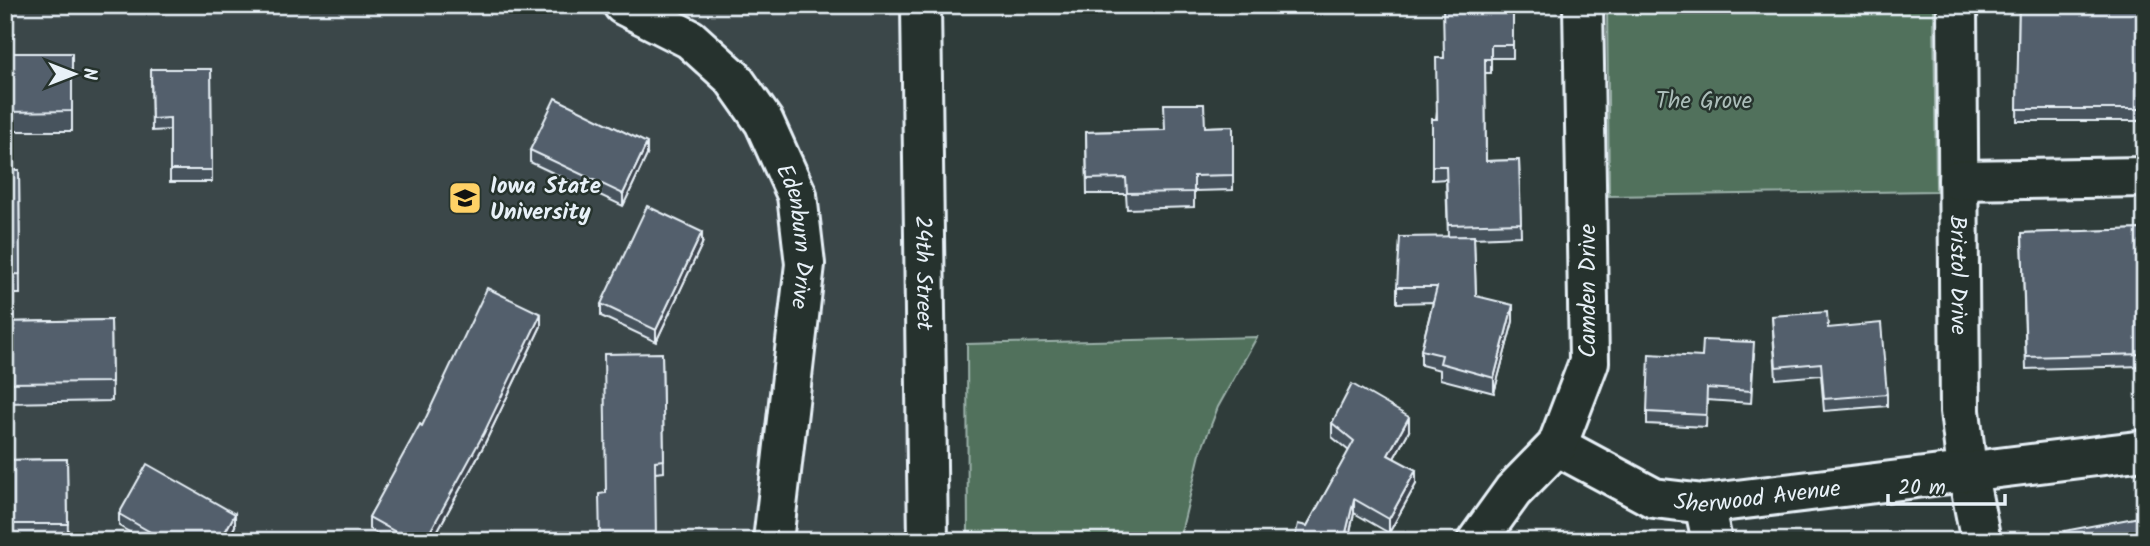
<svg xmlns="http://www.w3.org/2000/svg" width="2150" height="546" viewBox="0 0 2150 546" font-family="Kalam,sans-serif">
	<style>
		.built { fill: #3a4649 }
		.green { fill: #51715c; stroke: #9cb1aa; stroke-width: 2 }
		.lines { fill: none; stroke-linecap: round; stroke-linejoin: round }
		.minor-casing { stroke: #e8f1f8; stroke-width: 44 }
		.major-casing { stroke: #e8f1f8; stroke-width: 44 }
		.minor { stroke: #26332d; stroke-width: 38 }
		.major { stroke: #26332d; stroke-width: 38 }
		.wall { fill: #47525d; stroke: #e8f1f8; stroke-width: 2 }
		.shaded-wall { fill: #3a424c; stroke: #e8f1f8; stroke-width: 2 }
		.building { fill: #535f6c; stroke: #e8f1f8; stroke-width: 2 }
		.labels { text-anchor: middle; stroke-width: 5; stroke-linejoin: round; paint-order: stroke }
		.park-label { font-size: 23px; fill: #acbeba; stroke: #26332d }
		.poi-label { font-size: 23px; font-weight: bold; fill: #e8f1f8; stroke: #26332d; text-anchor: start }
		.street-label { font-size: 23px; fill: #e8f1f8; stroke: #26332d }
	</style>
	<rect width="100%" height="100%" fill="#2f3c3a"/>
	<filter id="ink" filterUnits="userSpaceOnUse"><feTurbulence type="fractalNoise" baseFrequency=".0143" numOctaves="2"/><feDisplacementMap in="SourceGraphic" scale="14" xChannelSelector="R" yChannelSelector="G"/><feConvolveMatrix kernelMatrix="1 2 1 2 8 2 1 2 1" color-interpolation-filters="sRGB"/></filter>
	<g filter="url(#ink)">
		<polygon class="built" points="5,5 921,5 928,541 5,541"/>
		<g class="green">
			<polygon points="1607,5 1934,5 1936,191 1609,196"/>
			<polygon points="1257,337 1218,407 1200,454 1179,541 968,541 967,344"/>
		</g>
		<g class="lines">
			<defs>
				<g id="minor">
					<path id="s1" d="M623,5L690,39L733,78L764,122L797,195L805,264L773,541"/>
					<path id="s2" d="M1957,5L1960,411L1967,470L1981,541"/>
					<polyline points="1958,180 2145,177"/>
					<path id="s3" d="M1557,446L1654,498L1704,504L2145,450"/>
					<polyline points="1704,504 1712,541"/>
					<polyline points="1477,541 1513,491 1557,446 1589,362 1583,5"/>
				</g>
				<g id="major">
					<path id="s4" d="M921,5L928,541"/>
				</g>
			</defs>
			<use href="#minor" class="minor-casing"/>
			<use href="#major" class="major-casing"/>
			<use href="#minor" class="minor"/>
			<use href="#major" class="major"/>
		</g>
		<g class="wall">
			<polygon points="1513,5 1513,58 1491,58 1491,73 1485,73 1486,161 1519,160 1521,236 1474,238 1476,296 1513,321 1494,393 1440,379 1440,370 1421,365 1421,350 1433,302 1397,303 1397,287 1448,236 1446,179 1432,180 1432,119 1436,119 1443,58"/>
			<polygon points="2019,5 2145,5 2145,121 2017,121"/>
			<rect x="5" y="53" width="67" height="78"/>
			<polygon points="151,69 211,69 212,182 170,182 170,130 152,131"/>
			<polygon points="1233,126 1233,190 1194,191 1194,207 1127,209 1126,194 1087,194 1086,132 1164,130 1205,127"/>
			<polygon points="530,150 647,155 623,206 530,162"/>
			<polygon points="5,170 19,170 20,294 5,294"/>
			<polygon points="2145,229 2145,366 2026,369 2022,233"/>
			<polygon points="702,244 656,342 601,316 601,304"/>
			<polygon points="1772,316 1828,328 1887,394 1887,406 1824,411 1821,375 1776,379"/>
			<polygon points="111,320 112,401 5,403 5,322"/>
			<polygon points="541,326 484,445 432,541 390,541 369,529 369,517 422,426"/>
			<polygon points="662,353 664,472 655,473 606,493"/>
			<polygon points="1754,354 1751,403 1707,400 1706,427 1647,424 1647,412 1702,357"/>
			<polygon points="1332,423 1409,431 1394,458 1416,484 1389,533 1354,513 1348,541 1294,541 1307,526 1349,451 1332,437"/>
			<polygon points="67,459 68,541 5,541 5,460"/>
			<polygon points="119,514 235,526 227,541 145,541 119,526"/>
		</g>
		<g class="shaded-wall">
			<polygon points="647,143 647,155 623,206 623,194"/>
			<polygon points="702,232 702,244 656,342 656,330"/>
			<polygon points="1513,305 1513,321 1494,393 1494,378"/>
			<polygon points="541,314 541,326 484,445 432,541 425,541"/>
			<polygon points="1409,417 1409,431 1388,469 1388,455"/>
			<polygon points="1416,470 1416,484 1389,533 1389,519"/>
			<polygon points="1354,499 1354,513 1348,541 1344,541"/>
			<polygon points="235,514 235,526 227,541 220,541"/>
		</g>
		<g class="building">
			<polygon points="1443,5 1513,5 1513,45 1491,45 1491,59 1485,59 1486,161 1519,160 1521,223 1448,225 1446,166 1432,166 1432,119 1437,119 1436,58 1444,58"/>
			<polygon points="2019,5 2145,5 2145,109 2017,109"/>
			<polygon points="5,53 72,53 72,111 5,112"/>
			<polygon points="151,69 211,69 212,170 170,170 170,118 152,119"/>
			<polygon points="555,98 647,143 623,194 530,150"/>
			<polygon points="1164,104 1204,104 1205,127 1233,126 1233,175 1194,176 1194,192 1127,193 1126,178 1087,179 1086,132 1165,130"/>
			<polygon points="5,170 19,170 20,274 5,275"/>
			<polygon points="647,206 702,232 656,330 601,304"/>
			<polygon points="2145,229 2145,354 2026,357 2022,233"/>
			<polygon points="1474,236 1476,296 1513,305 1494,378 1440,363 1442,355 1421,350 1437,287 1397,287 1400,237"/>
			<polygon points="487,288 541,314 484,433 425,541 412,541 369,517 420,424 422,426"/>
			<polygon points="1827,312 1828,328 1881,323 1887,394 1824,399 1821,363 1776,367 1772,316"/>
			<polygon points="111,320 112,382 5,383 5,322"/>
			<polygon points="1703,340 1754,342 1751,391 1707,388 1706,415 1647,412 1649,354 1702,357"/>
			<polygon points="662,353 664,460 655,461 656,541 600,541 599,494 606,493 604,354"/>
			<polygon points="1352,384 1409,417 1388,455 1416,470 1389,519 1354,499 1344,541 1294,541 1298,524 1307,526 1354,441 1332,423"/>
			<polygon points="67,459 68,524 5,524 5,460"/>
			<polygon points="147,464 235,514 220,541 166,541 119,514"/>
			<polygon points="2145,516 2145,541 2066,541 2064,531"/>
		</g>
	</g>
	<defs>
		<symbol id="university-square" viewBox="-11 -11 22 22"><rect x="-9" y="-9" width="18" height="18" rx="4" fill="#ffd166" stroke="#26332d"/><path d="M0-5L7-2L0 1L-7-2ZM-4 1L0 2.5L4 1V4Q0 6-4 4Z" fill="#111"/></symbol>
	</defs>
	<g fill-rule="evenodd">
		<use href="#university-square" x="446" y="179" width="38" height="38"/>
	</g>
	<g class="labels">
		<g class="park-label">
			<text x="1704" y="108">The Grove</text>
		</g>
		<g class="poi-label">
			<text x="490" y="193">Iowa State<tspan x="490" dy="26">University</tspan></text>
		</g>
		<g class="street-label">
			<text dy="8" stroke="none"><textPath href="#s1" startOffset="308">Edenburn Drive</textPath></text>
			<text dy="8" stroke="none"><textPath href="#s4" startOffset="268">24th Street</textPath></text>
			<text dy="8" stroke="none"><textPath href="#s2" startOffset="270">Bristol Drive</textPath></text>
			<text transform="translate(1587 291) rotate(-90)" y="8">Camden Drive</text>
			<text dy="8" stroke="none"><textPath href="#s3" startOffset="214">Sherwood Avenue</textPath></text>
		</g>
	</g>
	<rect width="2150" height="546" fill="none" stroke="#26332d" stroke-width="28"/>
	<rect x="14" y="14" width="2122" height="518" fill="none" stroke="#e8f1f8" stroke-width="2.5" filter="url(#ink)"/>
	<g transform="translate(74 74) rotate(90)" stroke="#26332d" stroke-width="5" paint-order="stroke">
	<path d="M0-5L12 26L0 18L-12 26Z" fill="#e8f1f8"/>
	<text y="-10" font-size="19" font-weight="bold" text-anchor="middle" fill="#e8f1f8">N</text>
	</g>
	<path d="M1888 494v10h117v-10" fill="none" stroke="#e8f1f8" stroke-width="3.5"/>
	<text x="1898" y="494" font-size="21" fill="#e8f1f8" stroke="#26332d" stroke-width="5" paint-order="stroke">20 m</text>
</svg>
